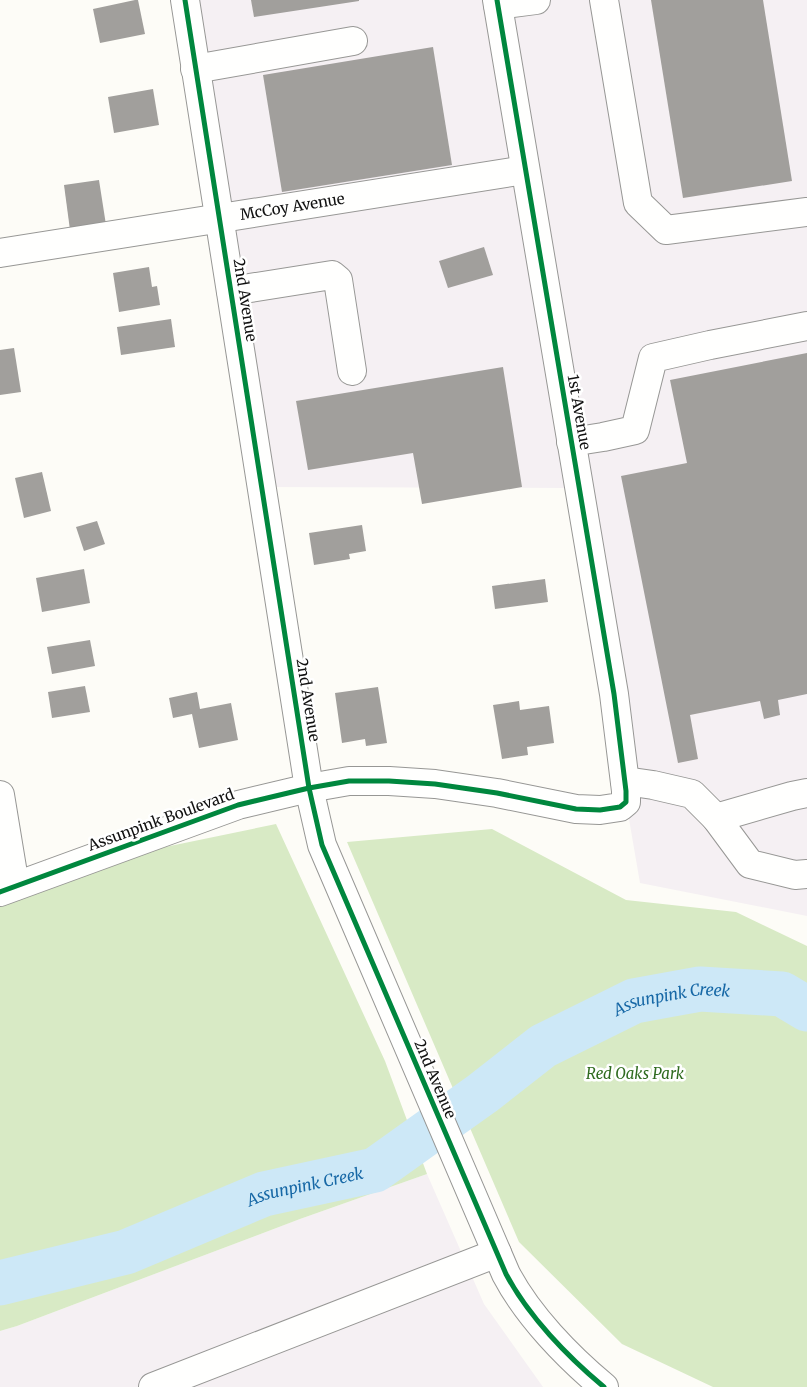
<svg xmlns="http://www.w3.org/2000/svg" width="807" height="1387" viewBox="0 0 807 1387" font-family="Merriweather,serif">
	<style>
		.industrial { fill: #f5f0f3 }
		.forest { fill: #d8eac5 }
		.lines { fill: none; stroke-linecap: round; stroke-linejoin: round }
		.river { stroke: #cde8f7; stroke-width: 45 }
		.building { fill: #a19f9c }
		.minor-casing { stroke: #979795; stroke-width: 30 }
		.minor { stroke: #fffffe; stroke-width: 28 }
		.cycleway-casing { stroke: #fff; stroke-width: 8 }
		.cycleway { stroke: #00873e; stroke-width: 5 }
		.labels { text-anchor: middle; stroke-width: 5; stroke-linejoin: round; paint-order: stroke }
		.street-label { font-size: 15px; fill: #111; stroke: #fff }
		.park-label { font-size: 15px; font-style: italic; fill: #2f6b1f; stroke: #fff }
		.water-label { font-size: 16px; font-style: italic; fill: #1768a6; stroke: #fff }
	</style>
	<rect width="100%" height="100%" fill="#fdfcf7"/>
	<g class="industrial">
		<polygon points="180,0 807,0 807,916 640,883 572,488 260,487"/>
		<polygon points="427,1174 484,1304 543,1387 0,1387 0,1331 17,1326 300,1219"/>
	</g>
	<g class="forest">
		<polygon points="276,824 385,1061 427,1174 300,1219 17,1326 0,1331 0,894 73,866"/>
		<polygon points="492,829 626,900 736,912 807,946 807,1387 713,1387 622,1344 519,1242 347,842"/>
	</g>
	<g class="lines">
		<path class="river" id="s1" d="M0,1283L126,1252L264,1194L375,1170L483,1093L543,1046L634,1001L700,989L782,994L807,1009"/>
	</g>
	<g class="building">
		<polygon points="135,0 138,0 145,34 100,43 93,9"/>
		<polygon points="251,0 359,0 359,1 254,17"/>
		<polygon points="651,0 763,0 792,181 683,198"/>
		<polygon points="433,47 452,165 282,192 263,75"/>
		<polygon points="153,89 159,125 114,133 108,97"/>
		<polygon points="99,180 106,225 70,230 64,185"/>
		<polygon points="484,247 493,275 448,288 439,261"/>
		<polygon points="149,267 152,287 157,286 160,305 119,312 113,273"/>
		<polygon points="171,319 175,347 121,355 117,327"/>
		<polygon points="14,348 21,392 0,395 0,350"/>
		<polygon points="807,353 807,694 778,700 780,715 764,719 760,701 690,715 698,759 678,763 621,476 687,463 670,380"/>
		<polygon points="503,367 522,487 422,504 413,453 308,470 296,401"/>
		<polygon points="42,472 51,511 24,518 15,478"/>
		<polygon points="97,521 105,544 84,551 76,527"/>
		<polygon points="362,525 366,551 349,554 350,559 314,565 309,533"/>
		<polygon points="84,569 90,603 42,612 36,578"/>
		<polygon points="545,579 548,602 495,609 492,586"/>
		<polygon points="90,640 95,666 52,674 47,647"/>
		<polygon points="85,686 90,712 52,718 48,692"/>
		<polygon points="378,687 387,743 366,746 365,739 342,743 335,693"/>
		<polygon points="197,692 200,709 231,703 238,740 199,748 192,714 173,718 169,698"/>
		<polygon points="519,701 520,710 549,706 554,743 527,747 528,755 502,759 493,705"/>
	</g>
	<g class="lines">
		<defs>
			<g id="minor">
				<path d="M185,0L309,788L322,845L506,1274C528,1316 568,1357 604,1387"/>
				<polyline points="604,0 638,203 666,230 807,212"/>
				<polyline points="498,5 536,0"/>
				<polyline points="195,69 353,41"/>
				<path id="s2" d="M0,253L525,170"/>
				<polyline points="231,291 332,275 338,280 352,371"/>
				<polyline points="571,442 603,437 635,430 653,358 710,345 807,326"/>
				<polyline points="625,781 653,785 692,794 716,818 750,864 795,875 807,874"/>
				<polyline points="0,795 15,886"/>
				<polyline points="716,818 792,796 807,793"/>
				<polyline points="0,892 238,805 309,788 349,781 389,781 435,784 497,793 576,809 600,810 620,807 626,802 626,791 614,694 497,0"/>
				<polyline points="153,1387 497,1253"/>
			</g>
		</defs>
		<use href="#minor" class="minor-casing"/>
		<use href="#minor" class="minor"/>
		<defs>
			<g id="cycleway">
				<path d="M185,0L309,788L322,845L506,1274C528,1316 568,1357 604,1387"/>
				<polyline points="0,892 238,805 309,788 349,781 389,781 435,784 497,793 576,809 600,810 620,807 626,802 626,791 614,694 497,0"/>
			</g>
		</defs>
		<use href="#cycleway" class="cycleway-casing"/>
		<use href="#cycleway" class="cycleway"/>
	</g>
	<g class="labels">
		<g class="street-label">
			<text dy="5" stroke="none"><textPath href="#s2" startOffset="296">McCoy Avenue</textPath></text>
			<text transform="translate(245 300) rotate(81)" y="5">2nd Avenue</text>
			<text transform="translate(579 412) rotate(80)" y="5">1st Avenue</text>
			<text transform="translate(308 700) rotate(81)" y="5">2nd Avenue</text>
			<text transform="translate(161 820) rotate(-20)" y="5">Assunpink Boulevard</text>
			<text transform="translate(435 1079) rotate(67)" y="5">2nd Avenue</text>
		</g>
		<g class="park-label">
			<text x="635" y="1079">Red Oaks Park</text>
		</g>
		<g class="water-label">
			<text dy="6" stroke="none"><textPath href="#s1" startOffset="741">Assunpink Creek</textPath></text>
			<text dy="6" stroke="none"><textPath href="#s1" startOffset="321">Assunpink Creek</textPath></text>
		</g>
	</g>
</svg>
